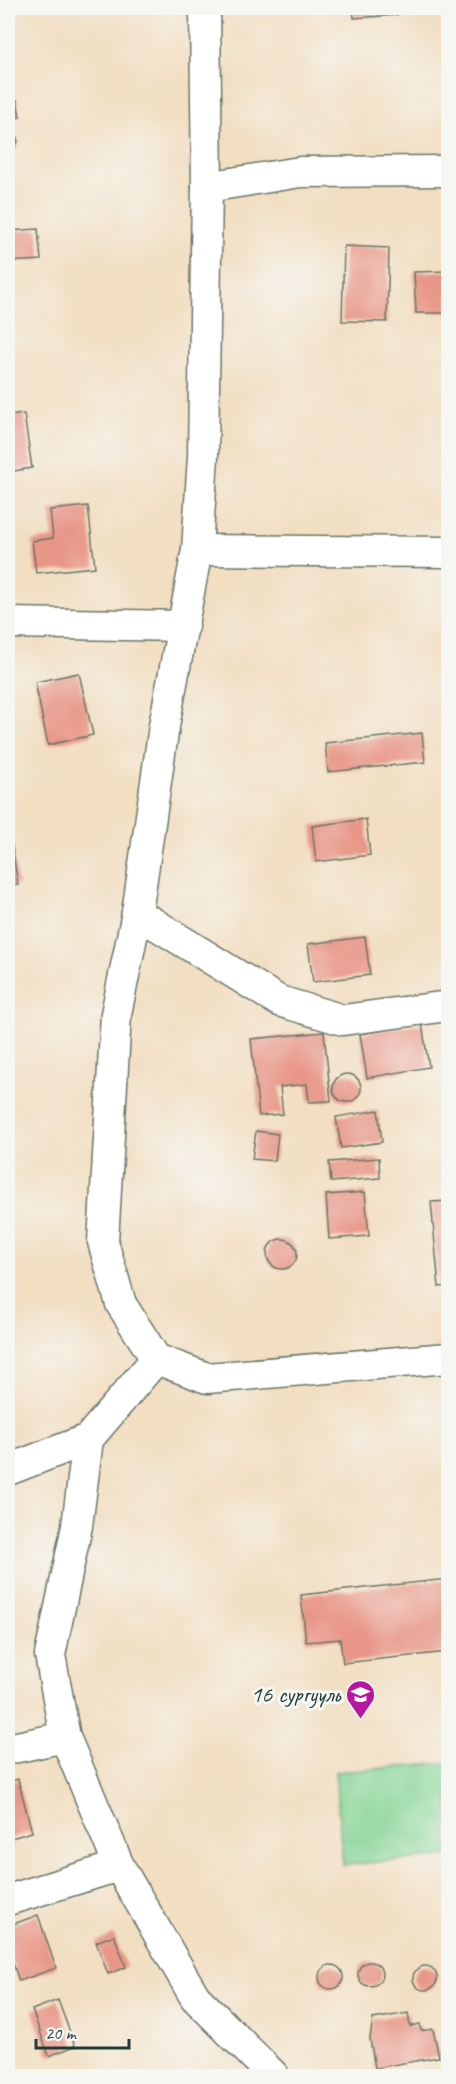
<svg xmlns="http://www.w3.org/2000/svg" width="456" height="2084" viewBox="0 0 456 2084" font-family="Caveat,sans-serif">
	<style>
		.green { fill: #84d494; stroke: #528864; stroke-width: 1.5 }
		.building { fill: #e89687 }
		.lines { fill: none; stroke-linecap: round; stroke-linejoin: round }
		.minor-casing { stroke: #697565; stroke-width: 33 }
		.minor { stroke: #fff; stroke-width: 30 }
		.labels { text-anchor: middle; stroke-width: 6; stroke-linejoin: round; paint-order: stroke }
		.poi-label { font-size: 24px; fill: #1f3d34; stroke: #f6f6f2; text-anchor: end }
	</style>
	<rect width="100%" height="100%" fill="#f6f6f2"/>
	<filter id="ink" filterUnits="userSpaceOnUse"><feTurbulence type="fractalNoise" baseFrequency=".0167" numOctaves="2"/><feDisplacementMap in="SourceGraphic" scale="12" xChannelSelector="R" yChannelSelector="G"/><feConvolveMatrix kernelMatrix="1 2 1 2 8 2 1 2 1" color-interpolation-filters="sRGB"/></filter>
	<filter id="wash" filterUnits="userSpaceOnUse"><feTurbulence type="fractalNoise" baseFrequency=".008" numOctaves="4" result="noise"/><feDisplacementMap in="SourceGraphic" scale="24" xChannelSelector="R" yChannelSelector="G"/><feGaussianBlur stdDeviation="1.35" result="paint"/><feColorMatrix in="noise" values="0 0 0 0 0 0 0 0 0 0 0 0 0 0 0 0 0 1.4 0 .05"/><feComposite in="paint" operator="in"/></filter>
	<g filter="url(#wash)">
		<rect width="100%" height="100%" fill="#f2dec1"/>
		<polygon class="green" points="448,1763 448,1856 343,1865 335,1772"/>
		<g id="blocks">
			<g class="building">
				<polygon points="8,8 28,8 28,9 8,12"/>
				<polygon points="353,8 397,8 397,15 354,18"/>
				<polygon points="17,100 20,117 8,119 8,102"/>
				<polygon points="8,129 16,135 18,142 14,150 8,153"/>
				<polygon points="38,229 41,260 8,262 8,231"/>
				<polygon points="344,246 389,248 387,322 342,321"/>
				<polygon points="448,271 448,313 416,313 414,272"/>
				<polygon points="24,414 32,468 8,472 8,416"/>
				<polygon points="88,506 95,567 36,573 32,541 53,538 50,510"/>
				<polygon points="79,673 93,735 48,745 35,682"/>
				<polygon points="422,733 425,762 328,772 325,743"/>
				<polygon points="366,819 370,855 316,862 312,826"/>
				<polygon points="8,820 18,885 8,886"/>
				<polygon points="365,937 370,975 313,982 308,944"/>
				<polygon points="422,1024 429,1067 367,1078 360,1034"/>
				<polygon points="324,1032 331,1101 309,1102 307,1084 280,1087 283,1114 259,1116 251,1039"/>
				<circle cx="347" cy="1088" r="14"/>
				<polygon points="378,1110 382,1142 341,1148 336,1117"/>
				<polygon points="256,1131 278,1134 275,1161 252,1159"/>
				<polygon points="379,1158 380,1178 331,1182 329,1162"/>
				<polygon points="365,1192 369,1236 329,1239 326,1195"/>
				<polygon points="448,1201 448,1286 439,1287 431,1202"/>
				<circle cx="282" cy="1254" r="15"/>
				<polygon points="448,1579 448,1652 343,1663 340,1639 306,1642 301,1595"/>
				<polygon points="18,1779 32,1832 8,1839 8,1782"/>
				<polygon points="38,1915 56,1968 19,1981 8,1948 8,1926"/>
				<polygon points="114,1935 126,1967 108,1974 96,1942"/>
				<circle cx="370" cy="1974" r="12"/>
				<circle cx="331" cy="1977" r="12"/>
				<circle cx="425" cy="1978" r="12"/>
				<polygon points="58,2000 75,2046 49,2056 32,2010"/>
				<polygon points="408,2013 410,2026 420,2024 421,2031 433,2029 439,2057 375,2068 370,2039 373,2019"/>
			</g>
		</g>
	</g>
	<g filter="url(#ink)">
		<use href="#blocks" fill-opacity="0" stroke="#697565" stroke-width="1.5"/>
		<g class="lines">
			<defs>
				<g id="minor">
					<polyline points="205,8 207,187 203,456 197,550 164,726 137,913 116,1014 103,1242 121,1304 156,1359 207,1378 448,1358"/>
					<polyline points="207,187 300,172 448,171"/>
					<polyline points="197,550 448,552"/>
					<polyline points="8,623 184,626"/>
					<polyline points="137,913 279,1001 343,1020 448,1006"/>
					<polyline points="8,1470 88,1439 156,1359"/>
					<polyline points="65,1737 119,1866 195,1997 274,2076"/>
					<polyline points="8,1749 65,1737 50,1655 77,1526 88,1439"/>
					<polyline points="8,1900 119,1866"/>
				</g>
			</defs>
			<use href="#minor" class="minor-casing"/>
			<use href="#minor" class="minor"/>
		</g>
	</g>
	<defs>
		<symbol id="school-pin" viewBox="-11 -11 22 30"><path d="M0 17L-7.5 6A9.5 9.5 0 1 1 7.5 6Z" fill="#b5179e" stroke="#f6f6f2"/><path d="M0-5L7-2L0 1L-7-2ZM-4 1L0 2.5L4 1V4Q0 6-4 4Z" fill="#fff"/></symbol>
	</defs>
	<g fill-rule="evenodd">
		<use href="#school-pin" x="344" y="1678" width="33" height="45"/>
	</g>
	<g class="labels">
		<g class="poi-label">
			<text x="340" y="1702">16 сургууль</text>
		</g>
	</g>
	<rect width="456" height="2084" fill="none" stroke="#f6f6f2" stroke-width="30"/>
	<path d="M36 2039v9h93v-9" fill="none" stroke="#1f3d34" stroke-width="3"/>
	<text x="45" y="2039" font-size="18" fill="#1f3d34" stroke="#f6f6f2" stroke-width="4.5" paint-order="stroke">20 m</text>
</svg>
